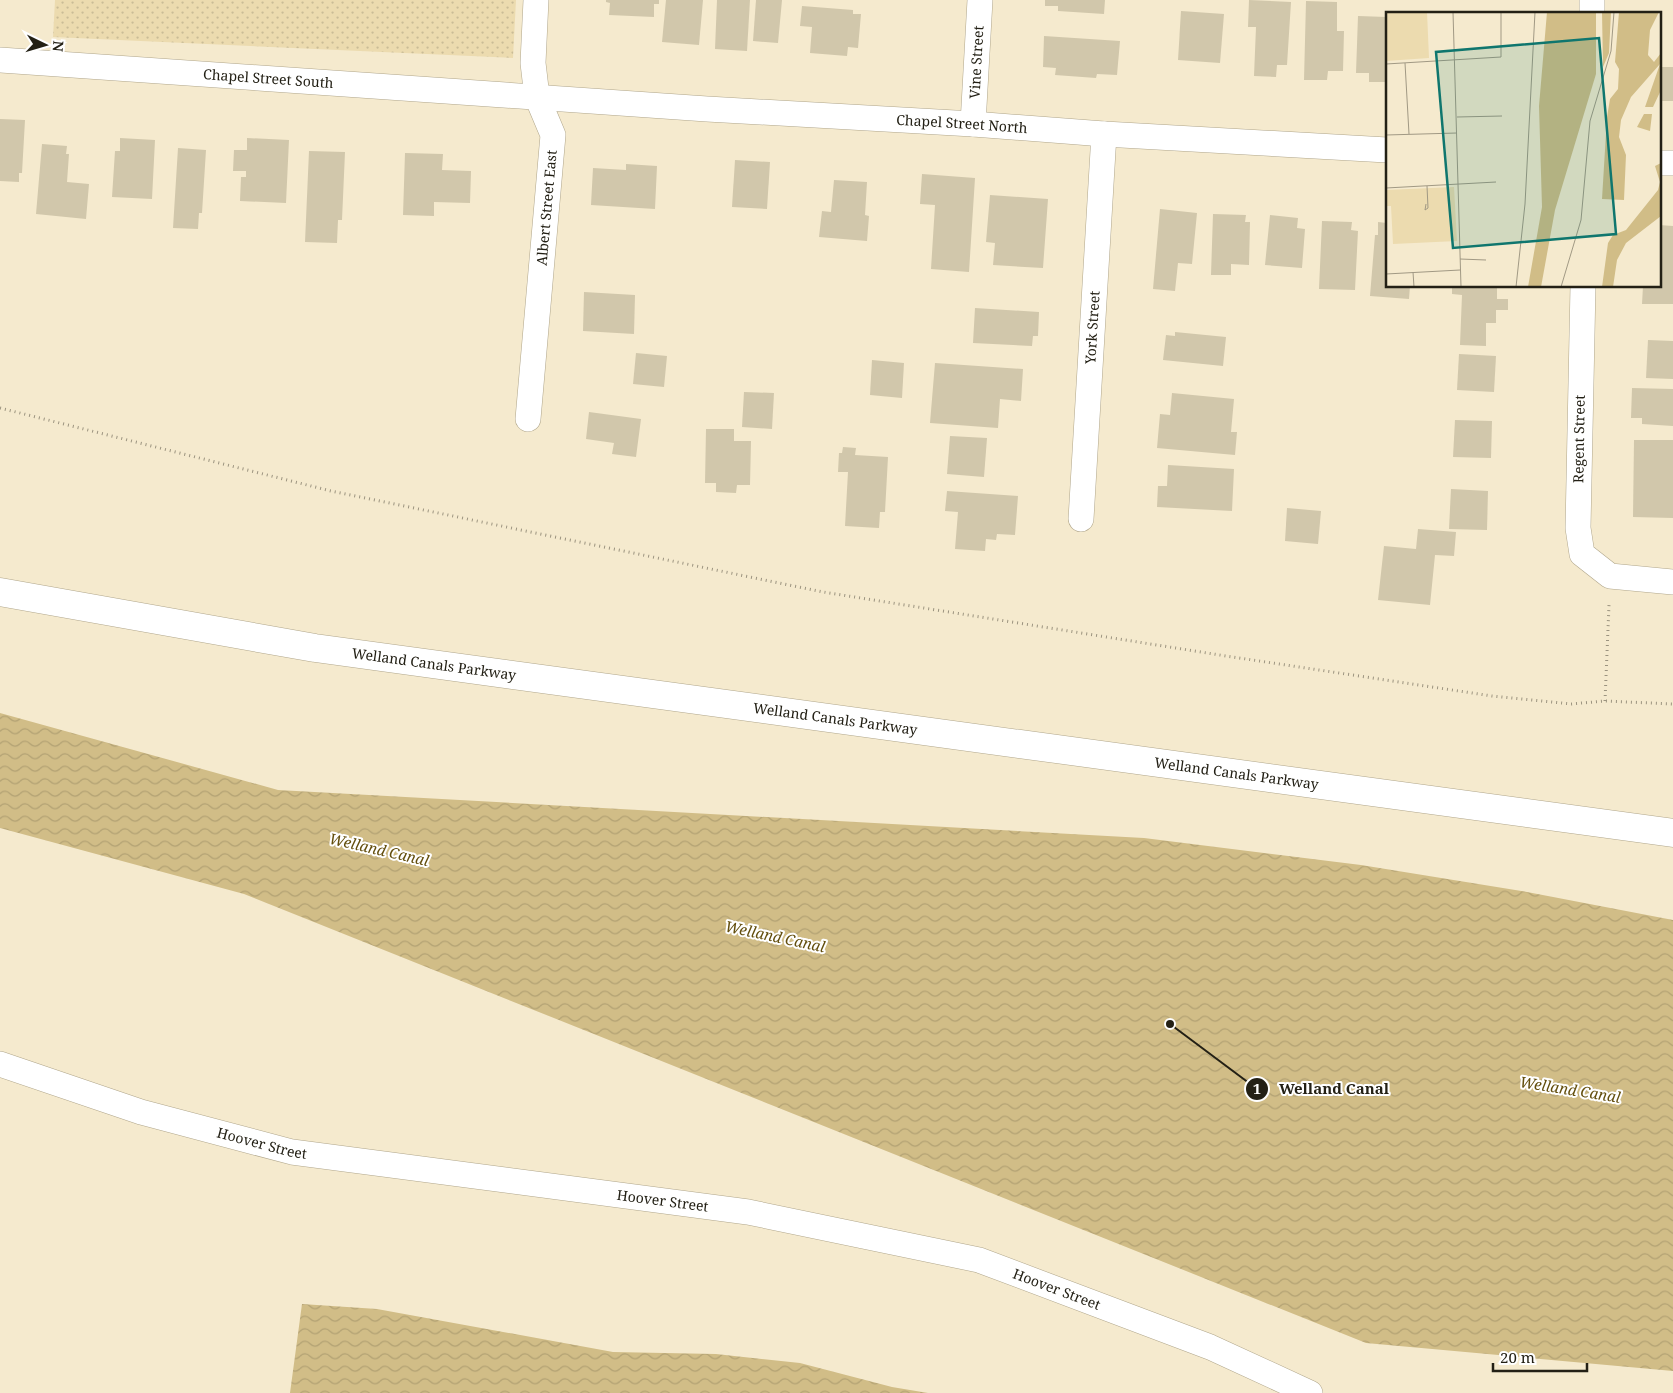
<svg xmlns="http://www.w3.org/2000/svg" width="1673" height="1393" viewBox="0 0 1673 1393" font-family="'Noto Serif',serif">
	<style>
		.park { fill: url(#park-dots) }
		.water { fill: url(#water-waves) }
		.building { fill: #d1c7ab }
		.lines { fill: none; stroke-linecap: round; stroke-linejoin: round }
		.minor-casing { stroke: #b0a68b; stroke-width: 26 }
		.tertiary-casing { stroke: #b0a68b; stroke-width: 29 }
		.path { stroke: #9b937f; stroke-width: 3; stroke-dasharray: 1 4; stroke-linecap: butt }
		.minor { stroke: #fff; stroke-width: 25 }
		.tertiary { stroke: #fff; stroke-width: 28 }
		.labels { text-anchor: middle; stroke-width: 4; stroke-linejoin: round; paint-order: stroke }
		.street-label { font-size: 14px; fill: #232015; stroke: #fff }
		.water-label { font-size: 15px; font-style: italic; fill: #634e0d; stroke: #fff }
		.inset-road { fill: none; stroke: #a19984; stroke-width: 1 }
		.view { fill: #0f766e; fill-opacity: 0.15; stroke: #0f766e; stroke-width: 2.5 }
		.inset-edge { fill: none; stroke: #232015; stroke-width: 2.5 }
		.leader { fill: none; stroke: #232015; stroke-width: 2 }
		.callout-dot { fill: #232015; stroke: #fff; stroke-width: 2 }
		.mark-label { font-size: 15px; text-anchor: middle; font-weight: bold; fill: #fff }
		.callout-label { font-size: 15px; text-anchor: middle; font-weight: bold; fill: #232015; stroke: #fff; stroke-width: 4; stroke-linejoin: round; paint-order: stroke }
	</style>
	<defs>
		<pattern id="park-dots" width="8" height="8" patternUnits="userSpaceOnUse" patternTransform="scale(1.25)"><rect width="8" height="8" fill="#ecdbaf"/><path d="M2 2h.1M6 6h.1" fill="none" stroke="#cabc96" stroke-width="1.8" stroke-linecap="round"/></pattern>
		<pattern id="water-waves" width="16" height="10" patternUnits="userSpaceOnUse" patternTransform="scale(1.25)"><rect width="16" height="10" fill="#d1bd87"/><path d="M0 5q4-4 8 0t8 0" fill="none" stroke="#b3a274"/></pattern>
	</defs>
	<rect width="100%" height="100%" fill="#f5eace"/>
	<polygon class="park" points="55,0 516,0 513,58 53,37"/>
	<g class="water">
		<polygon points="0,713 278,790 1144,838 1361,865 1527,892 1673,920 1673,1371 1366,1343 244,894 0,828"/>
		<polygon points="302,1304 377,1309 613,1352 716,1354 800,1363 892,1387 928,1393 290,1393"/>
	</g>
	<g class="building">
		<polygon points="606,0 659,0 659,4 654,4 654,17 609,15 610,3 606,2"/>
		<polygon points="666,0 703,0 699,45 662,42"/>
		<polygon points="717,0 750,0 747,51 715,49"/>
		<polygon points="756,0 782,0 778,43 753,41"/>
		<polygon points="1045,0 1105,0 1104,14 1058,11 1058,6 1045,6"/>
		<polygon points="1249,0 1291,2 1287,65 1277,65 1276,77 1254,76 1256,27 1248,27"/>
		<polygon points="1306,1 1337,2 1337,31 1344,31 1343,71 1328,71 1327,80 1304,80"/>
		<polygon points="802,6 853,10 853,14 861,14 858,48 848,47 847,56 810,53 812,27 800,26"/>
		<polygon points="1181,11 1224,14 1220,63 1178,60"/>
		<polygon points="1358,16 1387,17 1387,82 1369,82 1369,73 1356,73"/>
		<polygon points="1044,36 1120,41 1117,75 1097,74 1096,78 1055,75 1056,68 1043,67"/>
		<rect x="1659" y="67" width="14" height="34"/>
		<polygon points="0,119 25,120 22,173 19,173 19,182 0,181"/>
		<polygon points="120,138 155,140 152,199 112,197 115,151 120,151"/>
		<polygon points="247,138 289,140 286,203 240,201 241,177 246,177 246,171 233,171 234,150 247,150"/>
		<polygon points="42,144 67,146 66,154 69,154 67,182 89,184 86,219 36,214"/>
		<polygon points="178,148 206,150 202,213 199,213 198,229 173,228"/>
		<polygon points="309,151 345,152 342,220 338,220 337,243 305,242"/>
		<polygon points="405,153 443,154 442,170 471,171 470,203 434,202 434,216 403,215"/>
		<polygon points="735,160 770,162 767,209 732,207"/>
		<polygon points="626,164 657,166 655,209 591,205 593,168 626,170"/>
		<polygon points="922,174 975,178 969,272 931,269 935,205 920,204"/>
		<polygon points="834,180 867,182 865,215 869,216 867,241 819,237 822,211 831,212"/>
		<polygon points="990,195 1048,199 1043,268 993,265 995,243 986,242"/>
		<polygon points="1160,209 1197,213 1192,264 1178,263 1175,291 1153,289"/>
		<polygon points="1213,214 1246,215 1245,222 1250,222 1249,265 1231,264 1231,275 1211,275"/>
		<polygon points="1270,215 1298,218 1297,228 1305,229 1302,268 1265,265"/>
		<polygon points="1322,221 1352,222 1351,230 1358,231 1355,290 1319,289"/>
		<polygon points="1378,222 1387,223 1387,286 1410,286 1409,299 1370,296 1375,235 1378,235"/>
		<polygon points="1659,225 1673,226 1673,304 1642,304 1643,286 1659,286"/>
		<polygon points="1452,286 1497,287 1497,299 1508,299 1508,310 1496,310 1496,323 1486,323 1486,346 1460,345 1462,295 1452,294"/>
		<polygon points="584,292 635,295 634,334 583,331"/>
		<polygon points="975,308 1039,312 1038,336 1033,336 1032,346 973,343"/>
		<polygon points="1175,332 1226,337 1223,366 1163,360 1166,335 1175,336"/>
		<polygon points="1648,340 1673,341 1673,379 1646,378"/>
		<polygon points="636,353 667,356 664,387 633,384"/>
		<polygon points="1459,354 1496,356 1494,392 1457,390"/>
		<polygon points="872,360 904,363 902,398 870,395"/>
		<polygon points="935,363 1023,369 1021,401 1000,399 998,428 930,423"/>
		<polygon points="1632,388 1673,389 1673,426 1642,424 1642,418 1631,418"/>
		<polygon points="744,392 774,393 772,429 742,427"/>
		<polygon points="1172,393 1234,399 1231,432 1237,432 1235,455 1157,448 1160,414 1170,415"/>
		<polygon points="589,412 641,419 636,457 612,454 614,443 586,439"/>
		<polygon points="1455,420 1492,421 1491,458 1453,457"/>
		<polygon points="706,429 734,429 734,441 751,441 750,485 737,485 736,493 716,492 716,483 705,483"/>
		<polygon points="950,436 987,438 984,477 947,474"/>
		<polygon points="1634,440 1673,440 1673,518 1633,517"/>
		<polygon points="843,447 856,448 855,455 888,457 885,512 880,512 879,528 845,526 848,472 838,472 839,453 842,453"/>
		<polygon points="1168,465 1234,469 1232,511 1157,507 1158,486 1167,486"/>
		<polygon points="1451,489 1488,491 1487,530 1449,529"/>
		<polygon points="947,491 1018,496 1015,535 997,534 996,540 986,539 985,551 955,549 958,512 945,511"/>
		<polygon points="1287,508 1321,511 1318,544 1285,541"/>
		<polygon points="1418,529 1456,532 1454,556 1435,555 1430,605 1378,600 1384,546 1416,549"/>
	</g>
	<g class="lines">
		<defs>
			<g id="minor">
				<polyline points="1592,14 1592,0"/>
				<path id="s1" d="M0,60L707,109L973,124L1104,134L1387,150"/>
				<path id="s2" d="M973,124L980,0"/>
				<polyline points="1659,163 1673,163"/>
				<polyline points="1583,286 1578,528 1582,554 1610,576 1673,582"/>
				<path id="s3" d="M528,419L553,135L537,97L533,63L536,0"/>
				<path id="s4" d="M1081,519L1104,134"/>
				<path id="s5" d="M0,1064L141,1112L292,1152L748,1212L979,1260L1210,1347L1310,1393"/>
			</g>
			<g id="tertiary">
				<path id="s6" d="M0,592L315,648L1673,833"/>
			</g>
		</defs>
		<use href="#minor" class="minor-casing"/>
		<use href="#tertiary" class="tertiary-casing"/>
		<g class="path">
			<polyline points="0,408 331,491 823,592 1226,656 1492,696 1571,704 1605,701 1673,704"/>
			<polyline points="1605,701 1609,605"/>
		</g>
		<use href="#minor" class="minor"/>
		<use href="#tertiary" class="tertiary"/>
	</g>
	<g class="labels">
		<g class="street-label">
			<text dy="5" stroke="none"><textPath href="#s2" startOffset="62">Vine Street</textPath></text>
			<text dy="5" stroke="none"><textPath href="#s1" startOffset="269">Chapel Street South</textPath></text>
			<text dy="5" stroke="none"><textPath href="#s1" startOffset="964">Chapel Street North</textPath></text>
			<text dy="5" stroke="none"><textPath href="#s3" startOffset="212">Albert Street East</textPath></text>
			<text dy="5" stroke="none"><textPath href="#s4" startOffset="192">York Street</textPath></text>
			<text transform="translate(1579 439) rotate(-89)" y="5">Regent Street</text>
			<text dy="5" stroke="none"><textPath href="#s6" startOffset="440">Welland Canals Parkway</textPath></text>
			<text dy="5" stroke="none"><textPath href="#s6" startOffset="845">Welland Canals Parkway</textPath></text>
			<text dy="5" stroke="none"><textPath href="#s6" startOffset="1250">Welland Canals Parkway</textPath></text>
			<text dy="5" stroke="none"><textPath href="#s5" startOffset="274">Hoover Street</textPath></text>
			<text dy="5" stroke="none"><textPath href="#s5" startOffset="679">Hoover Street</textPath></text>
			<text dy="5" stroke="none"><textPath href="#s5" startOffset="1084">Hoover Street</textPath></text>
		</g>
		<g class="water-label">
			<text transform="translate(379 850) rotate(13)" y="5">Welland Canal</text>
			<text transform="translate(775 937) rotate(12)" y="5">Welland Canal</text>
			<text transform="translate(1570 1090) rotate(9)" y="5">Welland Canal</text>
		</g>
	</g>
	<g transform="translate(1386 12)">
		<rect width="275" height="275" fill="#f5eace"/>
		<path d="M0,0H41L43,46L0,49ZM68,175L71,229L7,232L5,194H0V178Z" fill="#ecdbaf"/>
		<path d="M161,0H210V62L169,198L155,275H142L156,195L153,94ZM216,0H225L223,41L217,55ZM233,0H273L264,18L262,43L268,50L275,41V78L267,95H259L274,52L245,85L235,108L233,125L240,143L238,188L216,187L221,105L224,87L232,77L233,57L229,50ZM258,102H266L264,119L251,115ZM275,151V204L240,231L231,248L227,275H216L222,231L227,223L240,218L272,178L274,170L269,154Z" fill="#d1bd87"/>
		<path class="inset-road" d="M67,0L75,275M19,51L23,122M0,52L115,45V0M71,105L116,104M0,123L71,121M0,176L110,170M40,192L39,198L42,196L41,174M74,247L100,248M27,260L28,275M0,262L74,258M130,275L139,192L149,0M175,275L195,208L204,109L225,39L228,0"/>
		<path class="view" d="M213,26L230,222L67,236L50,40Z"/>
		<rect width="275" height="275" class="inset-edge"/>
	</g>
	<path class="leader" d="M1170 1024L1257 1089"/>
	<g class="callout-dot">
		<circle cx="1170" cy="1024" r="5"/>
		<circle cx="1257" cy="1089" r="12"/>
	</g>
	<g class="mark-label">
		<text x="1257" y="1094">1</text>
	</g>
	<g class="callout-label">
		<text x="1334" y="1094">Welland Canal</text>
	</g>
	<g transform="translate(45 45) rotate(95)" stroke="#ffffff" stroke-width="4" paint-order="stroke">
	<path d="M0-4L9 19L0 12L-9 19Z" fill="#232015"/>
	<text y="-8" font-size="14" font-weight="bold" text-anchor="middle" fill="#232015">N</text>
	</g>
	<path d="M1493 1363v8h94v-8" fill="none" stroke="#232015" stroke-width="2.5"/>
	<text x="1500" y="1363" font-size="15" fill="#232015" stroke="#ffffff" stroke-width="4" paint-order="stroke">20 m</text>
</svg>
